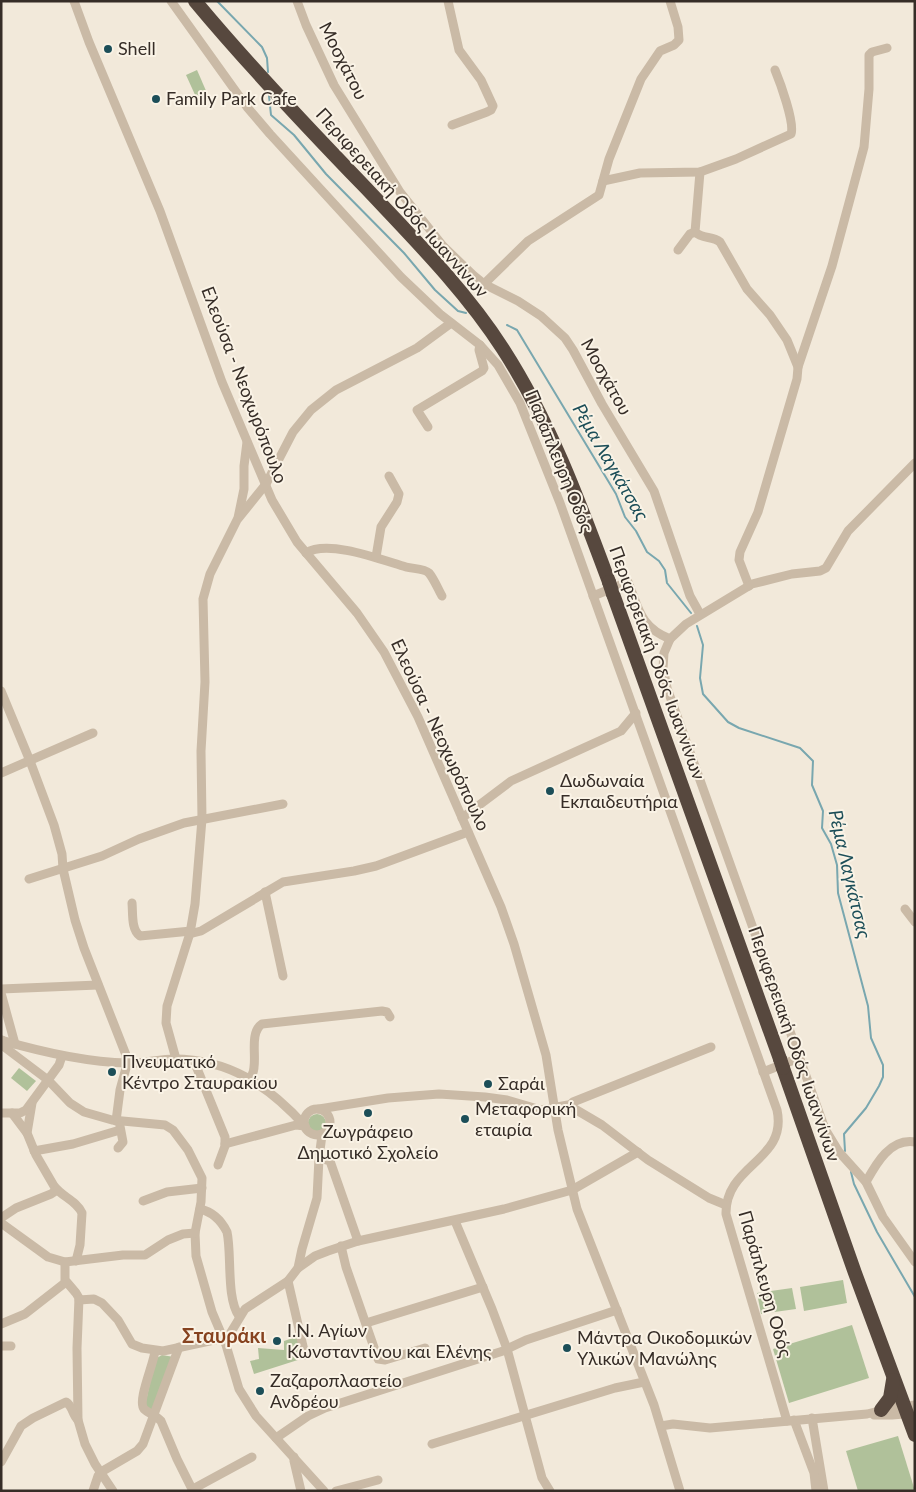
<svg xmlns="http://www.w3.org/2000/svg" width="916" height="1492" viewBox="0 0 916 1492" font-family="Lato,sans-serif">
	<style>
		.green { fill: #b0c19a }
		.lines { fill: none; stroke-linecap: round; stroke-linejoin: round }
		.stream { stroke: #79a7af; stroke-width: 2 }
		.minor { stroke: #cabaa6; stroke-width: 9 }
		.highway { stroke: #57483e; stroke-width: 14 }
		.highway-bridge { stroke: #57483e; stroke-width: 14 }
		.poi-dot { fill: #1c4e58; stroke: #faf3e6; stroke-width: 2 }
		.labels { text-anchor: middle; stroke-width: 4; stroke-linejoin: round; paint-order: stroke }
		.poi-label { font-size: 18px; fill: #362d27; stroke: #faf3e6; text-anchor: start }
		.street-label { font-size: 18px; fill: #362d27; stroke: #faf3e6 }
		.water-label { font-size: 19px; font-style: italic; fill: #1c4e58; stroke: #faf3e6 }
		.quarter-label { font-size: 20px; font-weight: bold; fill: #86421f; stroke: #faf3e6 }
	</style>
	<rect width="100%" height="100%" fill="#f2e9da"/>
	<g class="green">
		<polygon points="197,70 207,93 196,97 186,75"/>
		<polygon points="19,1068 36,1081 27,1091 11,1078"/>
		<circle cx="317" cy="1123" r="9"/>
		<polygon points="843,1280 847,1303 804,1311 800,1287"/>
		<polygon points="792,1288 796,1309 761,1314 757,1293"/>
		<polygon points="852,1325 869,1378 789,1403 773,1349"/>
		<polygon points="299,1336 304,1358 254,1374 250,1361 259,1359 258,1348 284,1350 284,1341"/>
		<polygon points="162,1355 174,1357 154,1411 145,1406 155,1359"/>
		<polygon points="898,1436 915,1491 858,1491 846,1451"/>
	</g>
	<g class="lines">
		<g class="stream">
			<polyline points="217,1 262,47 267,58 268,72"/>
			<polyline points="269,96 271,115 294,135 326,174 404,253 435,290 458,311 466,313"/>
			<polyline points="507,325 517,330 616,494 625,517 636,531 647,552 659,561 665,570 667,583 691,613"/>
			<polyline points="697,626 703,645 700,678 703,694 728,722 739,728 800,748 813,761 812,785 823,811 822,828 831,844 837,865 838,893 868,1006 871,1038 883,1065 883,1077 879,1086 866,1108 844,1134 845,1151"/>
			<polyline points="851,1172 854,1184 877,1232 915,1297"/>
		</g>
		<g class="minor">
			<polyline points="74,1 89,42 160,211 222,382 272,500 297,542 357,613 384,652 418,717 501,907 514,944 546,1055 558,1130 577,1209 654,1405 680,1491"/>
			<path d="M171,1L247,107L270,134L401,277L440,314L480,345L498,365L520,403L560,503L777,1110C788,1161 725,1164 726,1214L787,1421"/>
			<polyline points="297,1 306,25 334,85 400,192 443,246 473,275 484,284 518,301 541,316 565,338 573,350 602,404 654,491 690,596 700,614"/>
			<polyline points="448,1 459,50 481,80 493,106 491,110 487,112 452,125"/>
			<path d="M700,172L695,232C702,239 713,236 720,242L747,289L770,315L787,340L798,367L797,379L758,512L740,552L739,560L749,586"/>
			<path d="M603,181L640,173L700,172L736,159L791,134C795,123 780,82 775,70"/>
			<polyline points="678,250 690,234 695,232"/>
			<polyline points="484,284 528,241 599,195 609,159 641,79 660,51 674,45 679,40 678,27 670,1"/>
			<polyline points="798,367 832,266 864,147 869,89 869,55 872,52 887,48"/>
			<polyline points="428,427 417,410 482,371 484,368 479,350 480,345"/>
			<polyline points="915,463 848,531 826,568 820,571 792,574 752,584 686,624 670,639 664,653 663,668 667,688 825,1129 839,1152 866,1182 883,1217 915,1262"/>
			<polyline points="238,518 244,489 244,466 247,442"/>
			<path d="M306,553C328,539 382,560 406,567C413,569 424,568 429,573C434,579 438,589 442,596"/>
			<polyline points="376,557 381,527 397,502 399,494 389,476"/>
			<path d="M593,596L628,582C639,609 640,627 670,639"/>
			<polyline points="1,691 30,761 54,825 62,854 63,869 75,920 84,948 126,1055 126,1068 120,1090 116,1121"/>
			<polyline points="1,773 93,733"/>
			<polyline points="462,818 511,781 621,731 636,713"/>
			<polyline points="29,879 102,856 139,839 184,823 283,804"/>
			<polyline points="265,892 283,976"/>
			<path d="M132,903C133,913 131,930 140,936L191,931"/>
			<polyline points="905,909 915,922"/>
			<polyline points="189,934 201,931 283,882 354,871 376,866 468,832"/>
			<polyline points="1,989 98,985"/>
			<polyline points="1,993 15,1044"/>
			<path d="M1,1040C42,1052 85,1062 128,1063C143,1064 159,1059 174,1059C229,1059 269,1086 305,1126"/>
			<polyline points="2,1040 3,1046 48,1080 70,1103 84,1112 112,1120 165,1125 173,1130 188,1150 202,1178 201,1202 195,1233 196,1256 212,1312 226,1345 239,1389 256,1416 324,1491"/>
			<polyline points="176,1059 166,1023 167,1006 190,933 195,904 202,819 201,751 205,682 203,599 210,574 237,520 266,484 293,432 311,410 336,390 417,348 451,323"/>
			<polyline points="194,1061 225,1137 225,1146 218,1165"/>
			<polyline points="763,1072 799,1058"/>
			<path d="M251,1078C252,1075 254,1071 254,1067C256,1054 250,1032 262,1024L382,1011L387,1012L390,1017"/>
			<path d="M32,1103L27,1133L36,1155L54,1186C62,1197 76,1200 82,1213L80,1245L76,1261"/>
			<polyline points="570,1105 573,1102 711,1047"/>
			<circle cx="317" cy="1122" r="13"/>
			<polyline points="319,1109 388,1098 439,1094 485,1097 507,1100 541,1110 568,1105 602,1125 648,1160 709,1198 726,1205"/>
			<polyline points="1,1113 20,1113 26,1110 59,1065 62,1056"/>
			<polyline points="12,1113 27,1133"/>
			<polyline points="225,1144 296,1125 305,1126"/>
			<polyline points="118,1148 123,1142 120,1126"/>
			<polyline points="34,1151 73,1144 120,1130"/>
			<polyline points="319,1158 330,1161 358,1241"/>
			<path d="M866,1182C876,1164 890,1138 915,1142"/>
			<polyline points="143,1201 167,1192 202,1188"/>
			<path d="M200,1209C213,1212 221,1220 227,1232C232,1254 226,1298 239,1316"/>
			<polyline points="1,1218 16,1208 51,1194 57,1190"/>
			<polyline points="455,1221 492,1309 507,1349 542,1478 550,1491"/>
			<polyline points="1,1223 48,1257 65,1262 123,1255 145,1255 168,1240 183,1234 195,1233"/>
			<polyline points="341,1246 346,1267 378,1359 385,1360 425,1348"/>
			<polyline points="65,1262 65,1280 76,1293 79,1298 77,1348 78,1420 85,1444 95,1464 113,1491"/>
			<polyline points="298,1268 315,1256 328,1251 358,1241 504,1209 572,1190 638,1152"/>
			<polyline points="288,1281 305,1355"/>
			<polyline points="79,1300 94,1299 102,1303 118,1320 132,1344 142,1348 163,1351 228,1337 245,1309 288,1281 298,1268 302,1249 317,1198 319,1158 322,1135"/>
			<polyline points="366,1323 483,1287"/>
			<polyline points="1,1324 25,1314 66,1282"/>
			<polyline points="1,1346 11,1346"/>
			<path d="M155,1351C154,1363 137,1401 144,1409C149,1414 156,1415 161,1421L177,1459L193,1491"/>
			<polyline points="874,1415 892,1415 915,1413"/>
			<polyline points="812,1418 824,1491"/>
			<polyline points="794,1420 814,1473 816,1491"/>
			<polyline points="661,1426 673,1424 710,1428 867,1414 891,1408 915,1405"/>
			<polyline points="276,1438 308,1416 325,1408 503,1351 526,1340 617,1310"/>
			<polyline points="432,1444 615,1388 644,1382"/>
			<polyline points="294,1457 294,1461 301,1491"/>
			<path d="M1,1462L21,1426L33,1418L66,1402C73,1406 72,1415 78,1420"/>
			<polyline points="193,1489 252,1457"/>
			<polyline points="93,1491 98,1476 101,1472 137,1451 143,1444 179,1347"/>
			<polyline points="336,1491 378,1480"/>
		</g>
		<g class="highway">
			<path d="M195,1C249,66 307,127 366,188C414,239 465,290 503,349C550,422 579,501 609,582"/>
			<polyline points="613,594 780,1059"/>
			<polyline points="783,1068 855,1273 915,1435"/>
			<polyline points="881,1410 890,1398 893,1380"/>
		</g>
		<g class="highway-bridge">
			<polyline points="609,582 613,594"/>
			<polyline points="780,1059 783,1068"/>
		</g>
	</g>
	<g class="poi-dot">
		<circle cx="108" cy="49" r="5"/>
		<circle cx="156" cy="99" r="5"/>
		<circle cx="550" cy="791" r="5"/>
		<circle cx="112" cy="1072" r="5"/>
		<circle cx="488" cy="1084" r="5"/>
		<circle cx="368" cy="1113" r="5"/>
		<circle cx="465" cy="1119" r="5"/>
		<circle cx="277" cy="1341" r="5"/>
		<circle cx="567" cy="1348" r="5"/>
		<circle cx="260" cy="1391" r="5"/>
	</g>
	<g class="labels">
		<g class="poi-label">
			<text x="118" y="55">Shell</text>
			<text x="166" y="105">Family Park Cafe</text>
			<text x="560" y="787">Δωδωναία<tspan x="560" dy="21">Εκπαιδευτήρια</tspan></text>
			<text x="122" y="1068">Πνευματικό<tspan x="122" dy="21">Κέντρο Σταυρακίου</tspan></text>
			<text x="498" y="1090">Σαράι</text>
			<text x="475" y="1115">Μεταφορική<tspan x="475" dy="21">εταιρία</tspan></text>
			<text x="368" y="1138" text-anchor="middle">Ζωγράφειο<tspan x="368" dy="21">Δημοτικό Σχολείο</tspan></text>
			<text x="287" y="1337">Ι.Ν. Αγίων<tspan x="287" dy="21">Κωνσταντίνου και Ελένης</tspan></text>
			<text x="577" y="1344">Μάντρα Οικοδομικών<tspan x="577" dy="21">Υλικών Μανώλης</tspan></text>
			<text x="270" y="1387">Ζαζαροπλαστείο<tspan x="270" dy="21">Ανδρέου</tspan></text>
		</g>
		<g class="street-label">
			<text transform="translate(343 61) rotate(63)" y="6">Μοσχάτου</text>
			<text transform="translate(402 203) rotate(48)" y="6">Περιφερειακή Οδός Ιωαννίνων</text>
			<text transform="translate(606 377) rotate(61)" y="6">Μοσχάτου</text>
			<text transform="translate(244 385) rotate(69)" y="6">Ελεούσα - Νεοχωρόπουλο</text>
			<text transform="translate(559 461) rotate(68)" y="6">Παράπλευρη Οδός</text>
			<text transform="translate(657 663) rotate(70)" y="6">Περιφερειακή Οδός Ιωαννίνων</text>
			<text transform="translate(440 735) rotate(65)" y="6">Ελεούσα - Νεοχωρόπουλο</text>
			<text transform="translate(794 1044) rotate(71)" y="6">Περιφερειακή Οδός Ιωαννίνων</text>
			<text transform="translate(765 1284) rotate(74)" y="6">Παράπλευρη Οδός</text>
		</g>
		<g class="water-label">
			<text transform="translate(611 462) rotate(60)" y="7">Ρέμα Λαγκάτσας</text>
			<text transform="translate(850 874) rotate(77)" y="7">Ρέμα Λαγκάτσας</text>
		</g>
		<g class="quarter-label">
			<text x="224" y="1343">Σταυράκι</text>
		</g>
	</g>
	<rect width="916" height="1492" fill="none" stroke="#362d27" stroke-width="5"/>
</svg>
